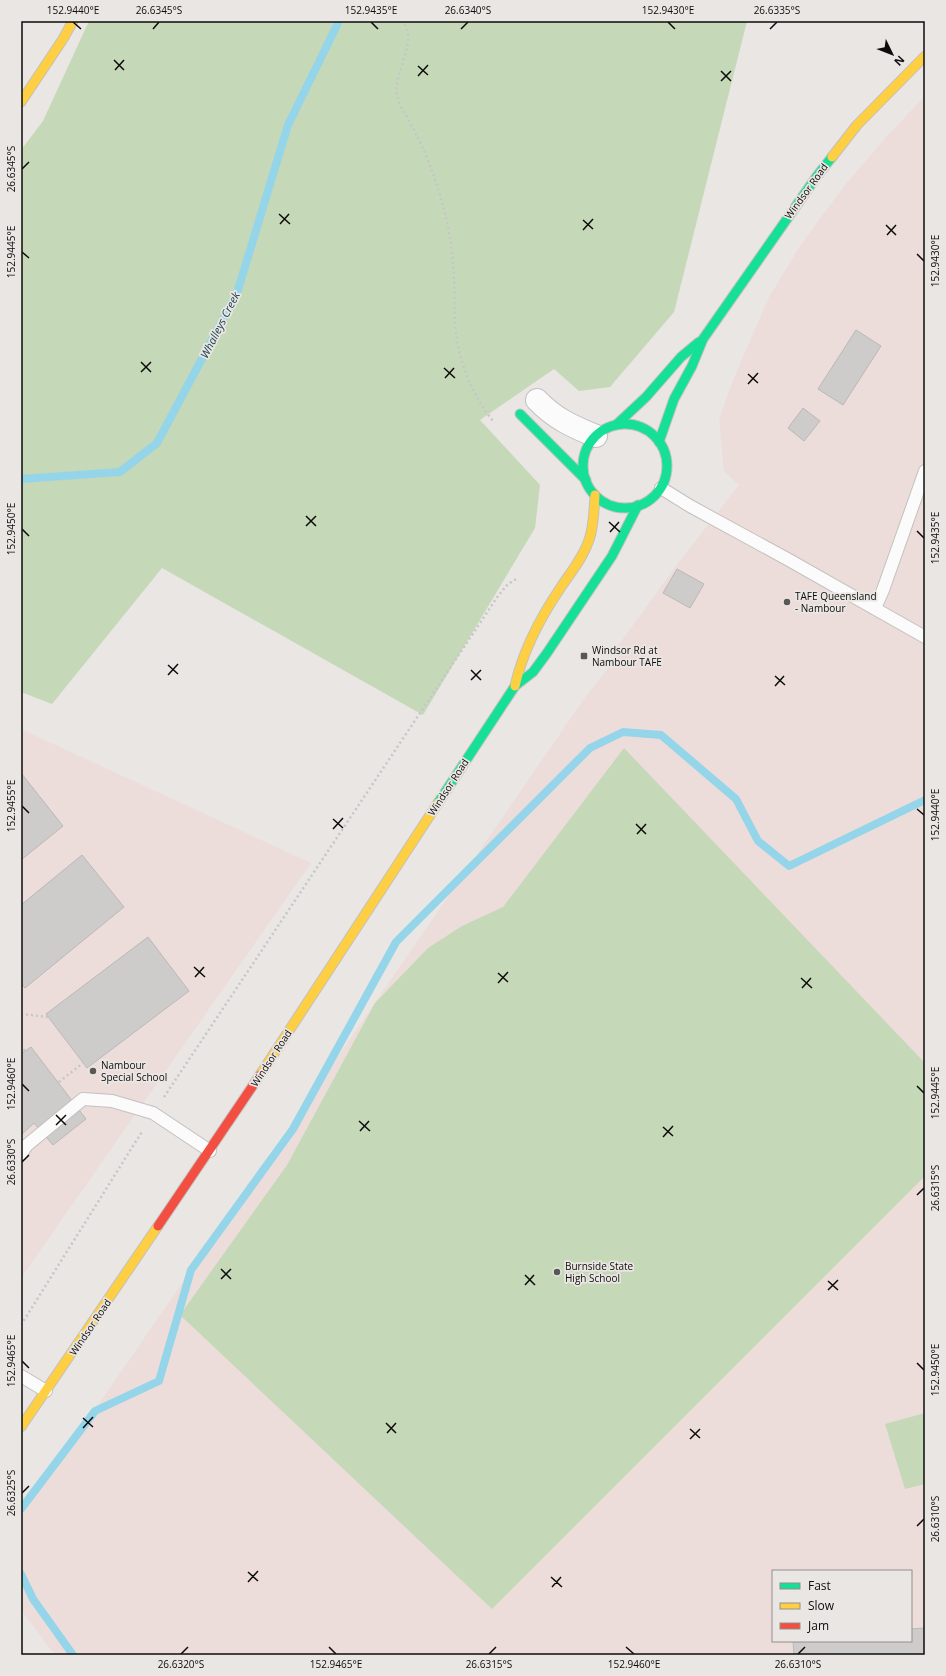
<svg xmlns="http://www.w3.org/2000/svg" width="946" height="1676" viewBox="0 0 946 1676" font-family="'Open Sans',sans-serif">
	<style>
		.education { fill: #edddda; fill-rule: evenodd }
		.green { fill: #c5d8b8 }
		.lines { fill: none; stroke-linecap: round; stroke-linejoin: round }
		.stream { stroke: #95d5ea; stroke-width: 8 }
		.building { fill: #cecccb; stroke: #bab8b7 }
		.lane-casing { stroke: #c3c1bf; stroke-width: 14 }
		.street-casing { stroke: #c3c1bf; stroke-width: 24 }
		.fast-casing { stroke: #c3c1bf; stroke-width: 11 }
		.slow-casing { stroke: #c3c1bf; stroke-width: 11 }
		.jam-casing { stroke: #c3c1bf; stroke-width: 11 }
		.path { stroke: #c6c6c6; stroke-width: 2.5; stroke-dasharray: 2 3; stroke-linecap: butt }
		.lane { stroke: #fcfbfb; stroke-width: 12 }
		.street { stroke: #fcfbfb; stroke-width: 22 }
		.fast { stroke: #16e098; stroke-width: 9 }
		.slow { stroke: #ffcf43; stroke-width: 9 }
		.jam { stroke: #f24e42; stroke-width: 9 }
		.ticks { fill: none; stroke: #0d0c0b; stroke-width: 1.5 }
		.poi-dot { fill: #5a5857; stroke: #eae6e3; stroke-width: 1.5 }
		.labels { text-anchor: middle; stroke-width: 3.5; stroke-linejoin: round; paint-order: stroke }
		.street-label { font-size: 10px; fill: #0d0c0b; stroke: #eae6e3 }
		.poi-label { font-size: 10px; fill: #0d0c0b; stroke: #eae6e3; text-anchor: start }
		.water-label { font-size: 11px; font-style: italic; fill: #113c49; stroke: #eae6e3 }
		.neatline { fill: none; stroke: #0d0c0b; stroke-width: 1.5 }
		.ticks-label { font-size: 10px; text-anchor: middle; fill: #0d0c0b }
	</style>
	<rect width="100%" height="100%" fill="#e9e6e4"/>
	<g class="education">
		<path d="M925,96V1655H55L21,1610V1517L586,696L616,659L617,647L682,558L739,485L724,471L719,419L733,380L769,297L802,243L845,185L887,136ZM773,1571H911V1641H773Z"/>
		<polygon points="21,729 311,863 21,1278"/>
	</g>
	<g class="green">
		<polygon points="89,21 747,21 674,312 610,387 579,391 554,369 480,420 540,485 535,528 423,715 162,568 52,704 21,692 21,150 43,121"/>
		<polygon points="624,748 925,1063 925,1176 492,1609 180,1315 287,1165 375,1003 428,948 462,926 503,907"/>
		<polygon points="925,1413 925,1484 905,1489 885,1424"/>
	</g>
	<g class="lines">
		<g class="stream">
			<polyline points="21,479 120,472 157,443 237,293 288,125 339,21"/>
			<polyline points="21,1509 95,1411 159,1381 191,1270 293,1129 396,942 590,748 623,732 661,735 736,799 758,841 789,866 925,800"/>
			<polyline points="21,1574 33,1599 73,1655"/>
		</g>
	</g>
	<g class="building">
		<polygon points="856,330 881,346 843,405 818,389"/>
		<polygon points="803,408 820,421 804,441 788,428"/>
		<polygon points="677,569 704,584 690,608 663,593"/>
		<polygon points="21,773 63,826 21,860"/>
		<polygon points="82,855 124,907 25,988 21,983 21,905"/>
		<polygon points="148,937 189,991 87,1068 46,1014"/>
		<polygon points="31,1047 86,1119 53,1145 34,1123 21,1135 21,1054"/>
		<polygon points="925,1628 925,1655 794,1655 793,1641 911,1641 911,1629"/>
	</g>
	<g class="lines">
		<defs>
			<g id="lane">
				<polyline points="661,488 690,506 789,560 925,637"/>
				<polyline points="875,608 883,590 925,471"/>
				<polyline points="21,1154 27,1145 83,1099 112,1101 153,1113 210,1151"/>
				<polyline points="21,1376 46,1391"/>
			</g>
			<path id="street" d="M537,400C554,418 573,427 596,436"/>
			<g id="fast">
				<polyline points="520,414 586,480"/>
				<circle cx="625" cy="466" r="42"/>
				<polyline points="616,425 646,397 681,357 699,342"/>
				<polyline points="659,442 674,399 692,366 703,339 817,176 832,157"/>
				<polyline points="438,803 515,686 533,672 547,653 612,556 638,505"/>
			</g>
			<g id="slow">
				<polyline points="21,102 63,39 73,21"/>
				<polyline points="832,157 857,125 925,56"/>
				<path d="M515,686C523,650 540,618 561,587C571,572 583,558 589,540C594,526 594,510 595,495"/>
				<polyline points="260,1075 438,803"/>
				<polyline points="21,1427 158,1226"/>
			</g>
			<polyline id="jam" points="158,1226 260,1075"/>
		</defs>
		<use href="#lane" class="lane-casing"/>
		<use href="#street" class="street-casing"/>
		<use href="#fast" class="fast-casing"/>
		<use href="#slow" class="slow-casing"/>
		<use href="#jam" class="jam-casing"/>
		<g class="path">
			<path d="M401,21C421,36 392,75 397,96C400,109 411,122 416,134C426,154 435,177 441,199C449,225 453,252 454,280C455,295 454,310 455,325C458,360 472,396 494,422"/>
			<polyline points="21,1014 48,1017"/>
			<polyline points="21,1045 25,1051"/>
			<polyline points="59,1082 83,1063"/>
			<polyline points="164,1097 498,596 508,584 518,578"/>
			<polyline points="21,1325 143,1130"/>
		</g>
		<use href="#lane" class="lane"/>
		<use href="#street" class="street"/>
		<use href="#fast" class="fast"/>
		<use href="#slow" class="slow"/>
		<use href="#jam" class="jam"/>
	</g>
	<path class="ticks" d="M73,22L81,29M371,22L378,29M668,22L675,29M153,29L159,22M461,29L468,22M770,29L777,22M114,60L124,70M418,66L428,75M115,70L124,60M721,71L731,81M418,76L428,65M721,81L731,71M22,169L29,162M279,214L290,224M583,220L593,229M280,224L289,214M886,225L896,235M583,230L593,219M887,235L896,225M22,252L29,258M917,254L924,261M141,362L151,372M444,368L455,378M141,372L151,362M748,374L758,383M445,378L454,368M748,384L758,373M306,516L316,526M609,522L620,532M306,526L316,516M22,529L29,536M917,531L924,538M610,532L619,522M168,665L178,674M471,670L481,680M168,675L178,664M775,676L785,685M471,680L481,670M775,686L784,676M22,806L29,813M917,809L924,815M333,819L343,828M636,824L646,834M333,829L343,818M637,834L646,824M194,967L205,977M498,973L508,982M195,977L204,967M801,978L812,988M498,983L508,972M802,988L811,978M22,1084L29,1091M917,1086L924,1093M56,1115L66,1125M359,1121L370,1131M56,1125L66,1115M663,1127L673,1136M360,1131L369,1121M663,1137L673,1126M22,1162L29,1155M917,1195L924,1188M221,1269L231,1279M525,1275L535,1285M221,1279L231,1269M828,1281L838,1290M525,1285L534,1275M828,1290L838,1280M22,1361L29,1368M917,1363L924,1370M83,1418L93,1427M386,1423L396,1433M83,1428L93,1417M690,1429L700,1438M387,1433L396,1423M690,1439L700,1429M22,1493L29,1486M917,1526L924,1519M248,1572L258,1581M551,1577L562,1587M248,1582L258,1571M552,1587L561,1577M329,1647L336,1654M626,1647L634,1654M181,1654L188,1647M489,1654L496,1647M798,1654L805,1647"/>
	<g class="poi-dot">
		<circle cx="787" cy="602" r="4"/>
		<rect x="580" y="652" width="8" height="8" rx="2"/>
		<circle cx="93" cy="1071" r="4"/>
		<circle cx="557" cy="1272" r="4"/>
	</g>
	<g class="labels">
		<g class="street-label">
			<text transform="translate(806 191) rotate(-54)" y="4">Windsor Road</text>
			<text transform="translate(448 787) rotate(-57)" y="4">Windsor Road</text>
			<text transform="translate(271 1058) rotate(-57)" y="4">Windsor Road</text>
			<text transform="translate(90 1327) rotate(-56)" y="4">Windsor Road</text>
		</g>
		<g class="poi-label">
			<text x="795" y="600">TAFE Queensland<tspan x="795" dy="12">- Nambour</tspan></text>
			<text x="592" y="654">Windsor Rd at<tspan x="592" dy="12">Nambour TAFE</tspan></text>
			<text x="101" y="1069">Nambour<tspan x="101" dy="12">Special School</tspan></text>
			<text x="565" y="1270">Burnside State<tspan x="565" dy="12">High School</tspan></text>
		</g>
		<g class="water-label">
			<text transform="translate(220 325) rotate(-63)" y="4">Whalleys Creek</text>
		</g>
	</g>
	<rect width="946" height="1676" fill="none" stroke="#eae6e3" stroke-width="44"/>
	<rect x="772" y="1570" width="140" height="72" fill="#eae6e3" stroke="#928f8d"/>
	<rect x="780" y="1583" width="20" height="6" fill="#16e098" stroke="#928f8d"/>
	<text x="808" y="1590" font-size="12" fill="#0d0c0b">Fast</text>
	<rect x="780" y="1603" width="20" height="6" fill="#ffcf43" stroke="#928f8d"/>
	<text x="808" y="1610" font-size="12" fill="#0d0c0b">Slow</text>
	<rect x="780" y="1623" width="20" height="6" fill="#f24e42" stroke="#928f8d"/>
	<text x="808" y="1630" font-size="12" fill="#0d0c0b">Jam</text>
	<g transform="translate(892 54) rotate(133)" stroke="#eae6e3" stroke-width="3" paint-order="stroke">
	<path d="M0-3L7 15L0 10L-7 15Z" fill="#0d0c0b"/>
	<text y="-6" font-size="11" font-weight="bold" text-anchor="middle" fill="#0d0c0b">N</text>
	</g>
	<rect x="22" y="22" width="902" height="1632" class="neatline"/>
	<g class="ticks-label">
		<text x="73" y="14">152.9440°E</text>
		<text x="159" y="14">26.6345°S</text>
		<text x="371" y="14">152.9435°E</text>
		<text x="468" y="14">26.6340°S</text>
		<text x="668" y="14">152.9430°E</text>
		<text x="777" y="14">26.6335°S</text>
		<text transform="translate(11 169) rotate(-90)" y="4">26.6345°S</text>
		<text transform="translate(11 252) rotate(-90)" y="4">152.9445°E</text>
		<text transform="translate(935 261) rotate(-90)" y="4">152.9430°E</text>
		<text transform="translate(11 529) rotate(-90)" y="4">152.9450°E</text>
		<text transform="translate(935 538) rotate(-90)" y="4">152.9435°E</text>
		<text transform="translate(11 806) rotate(-90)" y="4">152.9455°E</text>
		<text transform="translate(935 815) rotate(-90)" y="4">152.9440°E</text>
		<text transform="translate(11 1084) rotate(-90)" y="4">152.9460°E</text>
		<text transform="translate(935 1093) rotate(-90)" y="4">152.9445°E</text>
		<text transform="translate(11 1162) rotate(-90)" y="4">26.6330°S</text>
		<text transform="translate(935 1188) rotate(-90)" y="4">26.6315°S</text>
		<text transform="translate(11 1361) rotate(-90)" y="4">152.9465°E</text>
		<text transform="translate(935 1370) rotate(-90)" y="4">152.9450°E</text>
		<text transform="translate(11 1493) rotate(-90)" y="4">26.6325°S</text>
		<text transform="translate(935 1519) rotate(-90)" y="4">26.6310°S</text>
		<text x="181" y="1668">26.6320°S</text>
		<text x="336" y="1668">152.9465°E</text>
		<text x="489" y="1668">26.6315°S</text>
		<text x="634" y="1668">152.9460°E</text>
		<text x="798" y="1668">26.6310°S</text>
	</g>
</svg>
